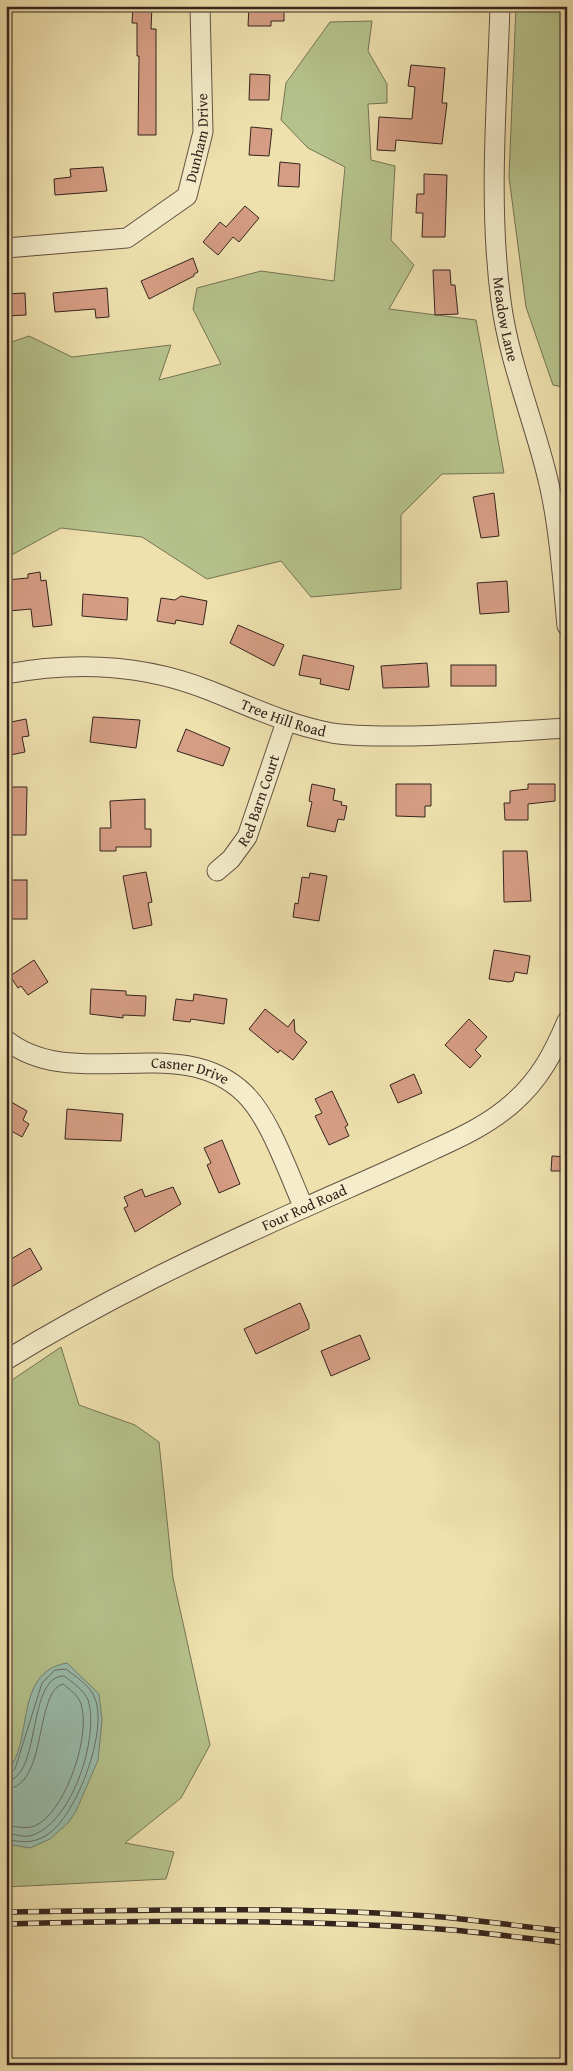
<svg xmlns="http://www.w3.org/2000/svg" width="573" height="2071" viewBox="0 0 573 2071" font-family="'Gentium Book Plus',serif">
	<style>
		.green { fill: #b6c38c; stroke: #767455 }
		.water { fill: #99bdac; stroke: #718073 }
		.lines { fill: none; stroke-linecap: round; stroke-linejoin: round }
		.shore { stroke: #677065; stroke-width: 1 }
		.building { fill: #d59d83; stroke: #35241e }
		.minor-casing { stroke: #635342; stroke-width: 21 }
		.minor { stroke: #f4ecca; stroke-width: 19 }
		.rail-casing { stroke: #35241e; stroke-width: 5.5 }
		.rail { stroke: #f4ecca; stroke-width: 4; stroke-dasharray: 11; stroke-linecap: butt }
		.labels { text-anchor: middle; stroke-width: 5; stroke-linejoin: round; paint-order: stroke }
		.street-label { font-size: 15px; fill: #35241e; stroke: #f4ecca }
	</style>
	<rect width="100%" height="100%" fill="#eee1ae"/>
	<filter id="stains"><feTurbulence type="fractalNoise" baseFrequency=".004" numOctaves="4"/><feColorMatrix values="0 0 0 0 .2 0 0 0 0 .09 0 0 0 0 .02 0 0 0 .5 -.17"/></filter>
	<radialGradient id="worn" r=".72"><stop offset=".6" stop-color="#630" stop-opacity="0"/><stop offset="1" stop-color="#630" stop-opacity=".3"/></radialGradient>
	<g class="green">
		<polygon points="516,6 567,6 567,388 553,385 526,307 509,177"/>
		<polygon points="372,21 368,51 387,84 387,103 368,104 371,160 395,166 391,240 414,265 389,309 476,320 504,473 442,474 401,515 401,589 311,597 281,561 207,579 142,537 61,528 6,558 6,344 29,336 72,357 171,345 159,380 221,364 193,309 197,288 261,271 334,281 345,167 308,148 281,120 286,83 330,22"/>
		<polygon points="61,1347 79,1405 135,1425 159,1442 173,1578 210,1745 181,1798 125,1843 174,1852 166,1879 6,1887 6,1384"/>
	</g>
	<path class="water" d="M67,1663L99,1694L102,1720L98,1760L76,1811L68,1823L50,1839L30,1848L6,1844V1772C35,1744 12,1672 67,1663Z"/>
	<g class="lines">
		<g class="shore">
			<path d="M6,1775L15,1769L42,1683L55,1670L66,1669C75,1676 89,1685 94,1696C110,1728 76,1817 47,1835C30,1845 23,1841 6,1840"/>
			<path d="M6,1781C42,1779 26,1676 64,1676C72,1682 85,1691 88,1700C100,1737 71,1827 29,1836C22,1837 13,1834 6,1833"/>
			<path d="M6,1789C48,1787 34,1692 63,1684C69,1689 79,1696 81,1704C91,1735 67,1805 40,1823C28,1831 19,1826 6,1826"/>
		</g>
	</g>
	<g class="building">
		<polygon points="133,6 152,6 151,29 156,29 156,135 138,135 139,56 137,56 137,23 132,23"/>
		<polygon points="249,6 284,6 284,21 271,21 271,26 248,26"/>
		<polygon points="411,65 445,68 442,103 447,103 442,144 396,140 395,151 377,150 379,117 412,119 415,87 408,86"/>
		<polygon points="250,74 270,75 269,100 249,100"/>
		<polygon points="251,127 272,129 269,156 249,155"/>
		<polygon points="280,162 300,164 299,187 278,186"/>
		<polygon points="103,167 107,191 55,195 54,179 71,177 70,169"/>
		<polygon points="424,174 447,175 445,237 422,237 423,213 416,213 417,194 424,194"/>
		<polygon points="245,206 259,218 239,242 233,237 218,255 203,242 220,222 226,227"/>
		<polygon points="193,258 198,272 194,274 194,276 149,299 141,281"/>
		<polygon points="433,270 450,270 451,285 455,285 458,314 435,315"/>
		<polygon points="107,288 109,317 96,318 95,309 55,312 53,293"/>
		<polygon points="25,293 26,315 6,316 6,294"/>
		<polygon points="494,493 499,536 481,538 473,497"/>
		<polygon points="40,572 41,581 46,580 52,625 33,627 31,609 9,611 6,580 28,578 28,574"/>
		<polygon points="507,581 509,612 480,614 477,583"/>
		<polygon points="83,594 128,598 127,620 82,616"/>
		<polygon points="181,596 207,601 203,625 176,620 175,624 157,621 161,598 175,600"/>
		<polygon points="238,625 284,645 274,666 230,643"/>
		<polygon points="303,655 354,666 349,690 320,684 321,679 299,675"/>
		<polygon points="427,663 429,687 383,688 381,666"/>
		<rect x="451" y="665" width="45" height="21"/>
		<polygon points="93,717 140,720 136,748 90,742"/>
		<polygon points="26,719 29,736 22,737 25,752 6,756 6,723"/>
		<polygon points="186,729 230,748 223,766 177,751"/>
		<polygon points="312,784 335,789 333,800 342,802 341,805 347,806 344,820 338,819 335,832 307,826 312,802 309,801"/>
		<polygon points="396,784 431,784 431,806 425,806 425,817 396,816"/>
		<polygon points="528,784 555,784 555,801 528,804 528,820 505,820 504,803 510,803 510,791 528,789"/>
		<polygon points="8,787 27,787 26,835 6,835"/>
		<polygon points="145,799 145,829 151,829 151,847 116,847 116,851 100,851 100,828 111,828 110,801"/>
		<polygon points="503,851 527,851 531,901 504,902"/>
		<polygon points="146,872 152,902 148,903 152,925 133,929 123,876"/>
		<polygon points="310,873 327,876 319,921 293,917 295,903 298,904 302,877 309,878"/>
		<rect x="6" y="880" width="21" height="39"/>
		<polygon points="494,950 530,956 527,974 515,972 513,981 509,982 489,979"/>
		<polygon points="34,960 48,982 28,995 21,986 18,988 10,976"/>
		<polygon points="91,989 126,991 126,995 146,996 145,1016 123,1015 123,1018 90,1014"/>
		<polygon points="194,994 227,999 224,1024 191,1019 190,1022 173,1020 176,999 193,1001"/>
		<polygon points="265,1009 288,1027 294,1019 295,1032 307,1042 293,1060 280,1050 278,1053 249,1029"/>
		<polygon points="469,1019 487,1037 475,1050 481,1056 470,1068 445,1045"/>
		<polygon points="414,1074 422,1093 398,1103 390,1085"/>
		<polygon points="332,1091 348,1125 345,1127 349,1136 329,1145 315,1116 322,1113 315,1099"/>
		<polygon points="6,1099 27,1111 23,1120 29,1124 22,1137 6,1128"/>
		<polygon points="67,1109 123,1114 121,1141 65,1139"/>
		<polygon points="222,1140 240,1184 219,1193 207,1165 211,1163 204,1148"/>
		<polygon points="552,1156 567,1157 567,1171 551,1171"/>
		<polygon points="173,1187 181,1204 135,1232 124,1208 128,1206 124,1197 142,1189 145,1197"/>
		<polygon points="30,1248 42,1269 6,1290 6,1262"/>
		<polygon points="300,1303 309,1324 309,1329 256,1354 244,1329"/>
		<polygon points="360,1335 370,1359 331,1376 321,1351"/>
	</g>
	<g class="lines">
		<defs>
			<g id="minor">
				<path id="s1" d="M500,6C497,104 488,204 501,301C509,364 535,422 549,484C559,527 563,582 567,626"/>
				<path id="s2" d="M6,248L127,238L187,196L203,132L200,6"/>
				<path id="s3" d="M6,674C77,661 144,664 211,691C251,707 289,725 332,733C358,737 385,736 412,736C463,735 515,731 567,728"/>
				<path id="s4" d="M217,871L231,859L247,837L286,722"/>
				<path id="s5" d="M6,1040C74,1094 180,1030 245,1094C270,1118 289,1175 304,1208"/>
				<path id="s6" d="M6,1360C102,1301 203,1253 306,1207C346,1189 386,1172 426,1153C457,1139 489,1125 514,1102C540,1079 554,1052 567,1021"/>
			</g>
		</defs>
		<use href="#minor" class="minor-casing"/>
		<use href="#minor" class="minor"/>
		<defs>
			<g id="rail">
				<path d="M6,1912C151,1910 298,1906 442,1917C484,1921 525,1927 567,1931"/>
				<path d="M6,1924C150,1920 295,1919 439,1929C481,1932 524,1938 567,1943"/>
			</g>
		</defs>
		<use href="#rail" class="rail-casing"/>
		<use href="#rail" class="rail"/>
	</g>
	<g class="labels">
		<g class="street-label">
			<text dy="5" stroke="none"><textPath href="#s2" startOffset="254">Dunham Drive</textPath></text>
			<text dy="5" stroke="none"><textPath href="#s1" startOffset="314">Meadow Lane</textPath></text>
			<text dy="5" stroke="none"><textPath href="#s3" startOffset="286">Tree Hill Road</textPath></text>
			<text dy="5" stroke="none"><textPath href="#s4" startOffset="84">Red Barn Court</textPath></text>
			<text dy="5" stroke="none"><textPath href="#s5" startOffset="190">Casner Drive</textPath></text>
			<text dy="5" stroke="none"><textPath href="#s6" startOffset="335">Four Rod Road</textPath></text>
		</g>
	</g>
	<rect width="573" height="2071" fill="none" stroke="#eee1ae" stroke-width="25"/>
	<rect x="8" y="8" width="558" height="2056" fill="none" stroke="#35241e" stroke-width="2.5"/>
	<rect x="12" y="12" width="548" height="2046" fill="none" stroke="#35241e"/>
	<rect width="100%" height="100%" filter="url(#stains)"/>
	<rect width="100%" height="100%" fill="url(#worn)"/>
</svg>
